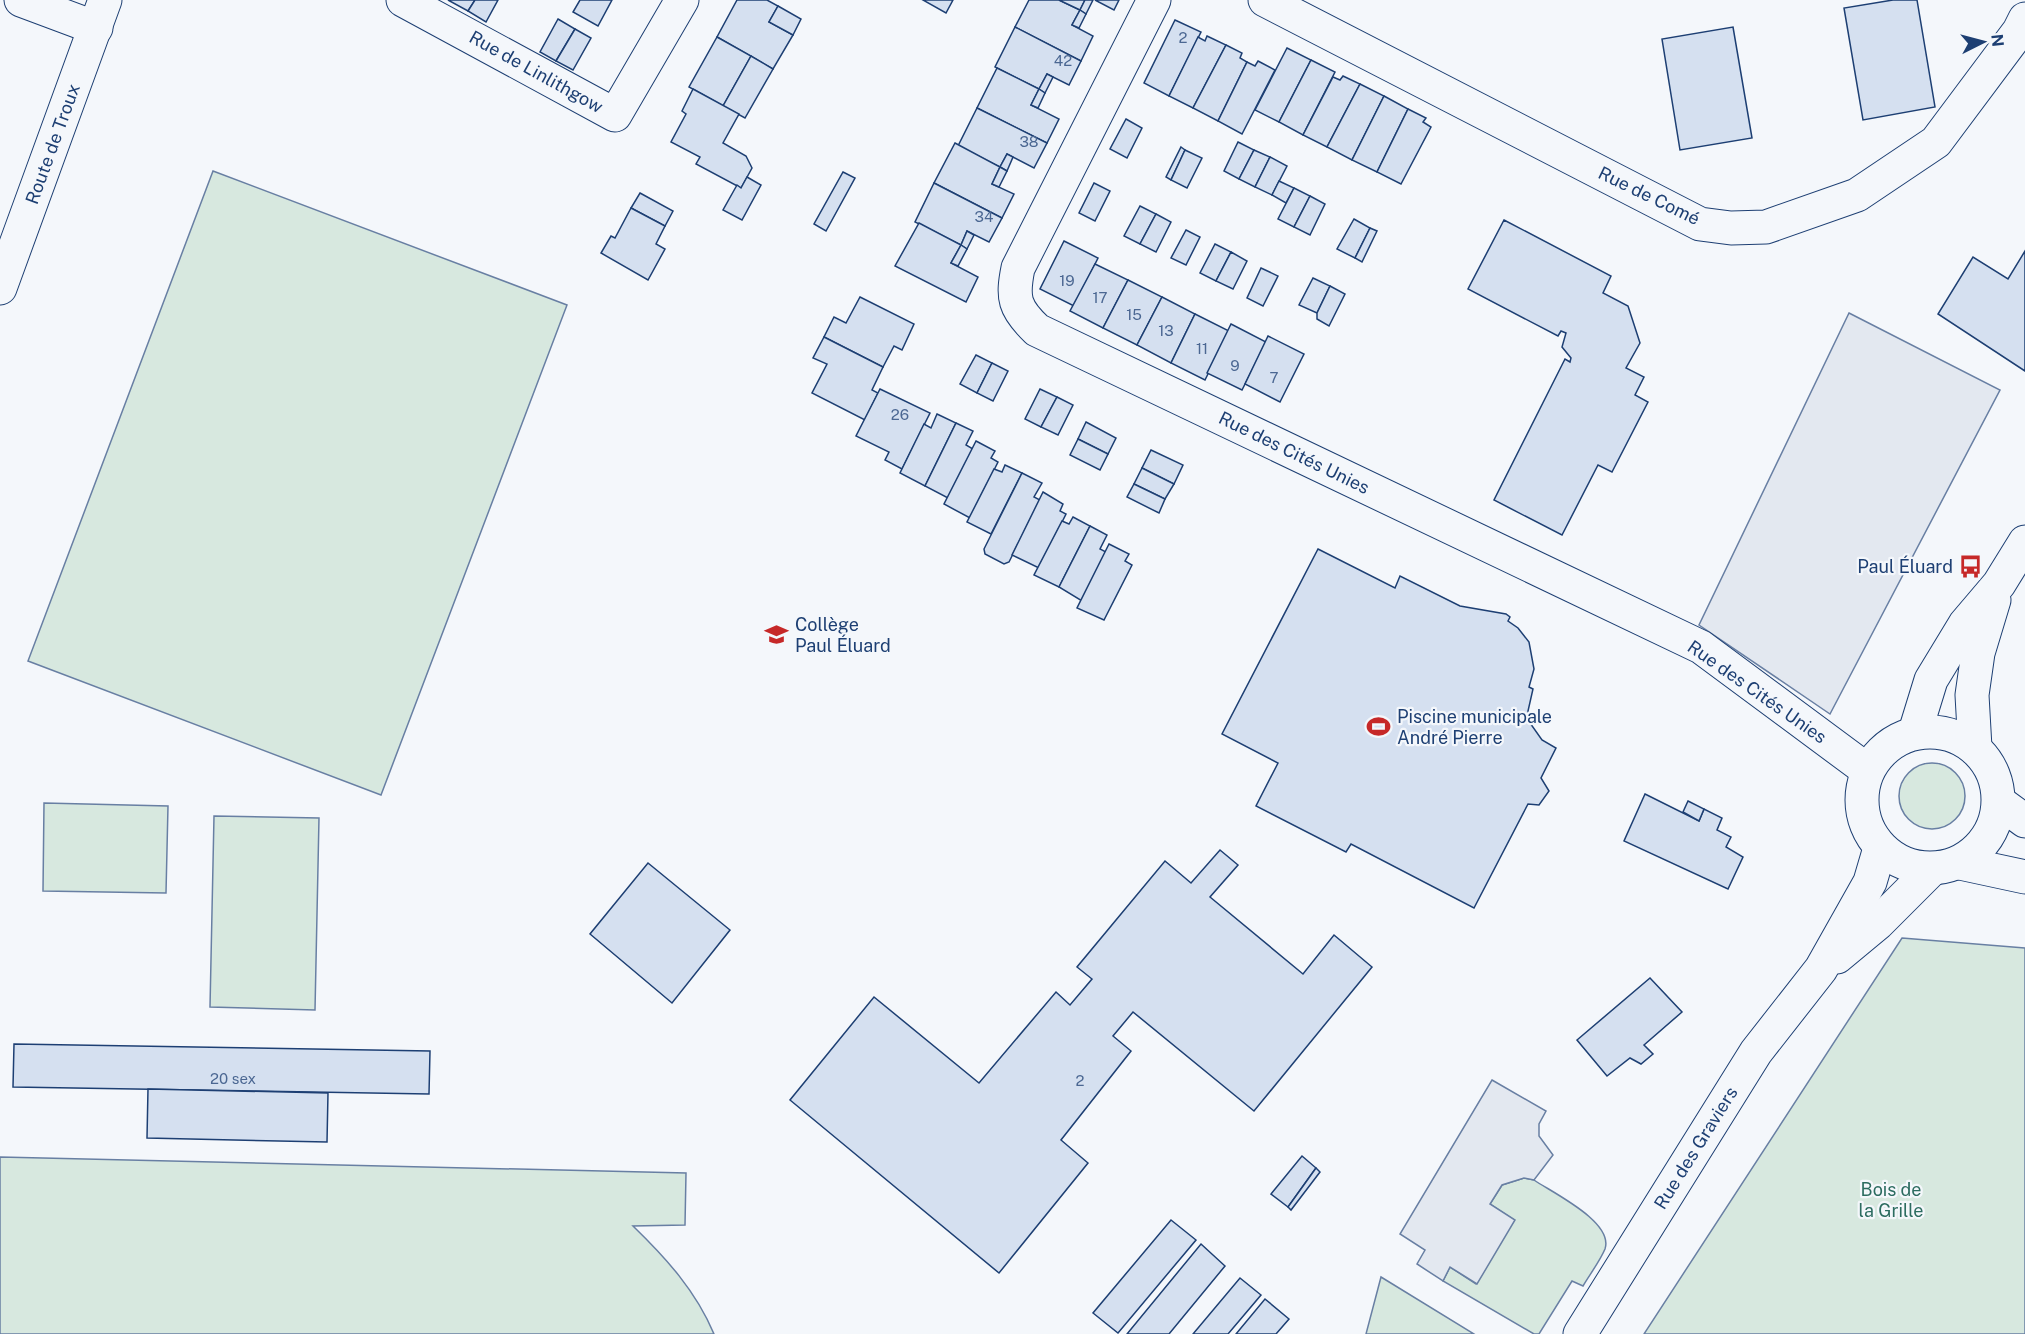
<svg xmlns="http://www.w3.org/2000/svg" width="2025" height="1334" viewBox="0 0 2025 1334" font-family="'Public Sans',sans-serif">
	<style>
		.green { fill: #d7e8df; stroke: #687fa3; stroke-width: 1.5 }
		.parking { fill: #e3e8f0; stroke: #687fa3; stroke-width: 1.5 }
		.building { fill: #d5e0f0; stroke: #1d3f73; stroke-width: 1.5 }
		.lines { fill: none; stroke-linecap: round; stroke-linejoin: round }
		.minor-casing { stroke: #1d3f73; stroke-width: 35 }
		.minor { stroke: #f4f7fb; stroke-width: 33 }
		.labels { text-anchor: middle; stroke-width: 4.5; stroke-linejoin: round; paint-order: stroke }
		.number-label { font-size: 15px; fill: #4b6792 }
		.street-label { font-size: 18px; fill: #1d3f73; stroke: #f4f7fb }
		.poi-label { font-size: 18px; fill: #1d3f73; stroke: #f4f7fb; text-anchor: start }
		.park-label { font-size: 18px; fill: #2c6c60; stroke: #f4f7fb }
	</style>
	<rect width="100%" height="100%" fill="#f4f7fb"/>
	<g class="green">
		<polygon points="213,171 567,305 381,795 28,661"/>
		<circle cx="1932" cy="796" r="33"/>
		<polygon points="44,803 168,806 166,893 43,891"/>
		<polygon points="214,816 319,818 315,1010 210,1007"/>
		<polygon points="1902,938 2025,948 2025,1334 1644,1334"/>
		<path d="M0,1157L686,1173L685,1225L633,1226C666,1258 696,1291 714,1334H0Z"/>
		<path d="M1524,1178L1534,1180C1553,1193 1614,1222 1605,1249C1600,1261 1590,1274 1583,1286L1572,1281L1539,1334H1534L1443,1281L1450,1267L1476,1284L1514,1220L1490,1204L1502,1185Z"/>
		<polygon points="1381,1277 1474,1334 1366,1334"/>
	</g>
	<g class="parking">
		<polygon points="1849,313 2000,390 1830,714 1699,625"/>
		<polygon points="1492,1080 1546,1111 1539,1124 1539,1136 1553,1155 1534,1180 1524,1178 1502,1185 1490,1204 1515,1220 1477,1284 1450,1267 1443,1281 1417,1264 1425,1250 1400,1234"/>
	</g>
	<g class="building">
		<polygon points="448,0 475,0 468,11"/>
		<polygon points="475,0 498,0 486,22 468,11"/>
		<polygon points="580,0 612,0 598,26 573,12"/>
		<polygon points="737,0 767,0 778,6 769,22 793,35 773,69 717,37"/>
		<polygon points="923,0 953,0 946,13"/>
		<polygon points="1029,0 1059,0 1080,10 1072,25 1093,36 1081,61 1015,27"/>
		<polygon points="1059,0 1085,0 1080,10"/>
		<polygon points="1085,0 1093,0 1086,14 1080,10"/>
		<polygon points="1095,0 1119,0 1114,10"/>
		<polygon points="1893,0 1917,0 1935,107 1863,120 1844,8"/>
		<polygon points="778,6 801,19 793,35 769,22"/>
		<polygon points="1080,10 1086,14 1079,28 1072,25"/>
		<polygon points="558,19 575,29 556,61 540,52"/>
		<polygon points="1175,20 1201,32 1169,96 1144,83"/>
		<polygon points="1015,27 1081,61 1069,85 1047,74 1039,89 995,67"/>
		<polygon points="1733,27 1752,138 1680,150 1662,39"/>
		<polygon points="575,29 591,38 573,70 556,61"/>
		<polygon points="1207,36 1226,45 1193,108 1169,96 1198,37 1205,41"/>
		<polygon points="717,37 751,56 723,106 689,87"/>
		<polygon points="1226,45 1242,53 1240,58 1247,62 1218,121 1193,108"/>
		<polygon points="1287,48 1311,60 1279,122 1255,110"/>
		<polygon points="751,56 773,69 745,118 723,106"/>
		<polygon points="1311,60 1335,72 1303,135 1279,122"/>
		<polygon points="1258,61 1275,70 1242,134 1218,121 1247,62 1255,66"/>
		<polygon points="997,68 1039,89 1031,105 1059,119 1047,143 977,108"/>
		<polygon points="1047,74 1053,77 1045,93 1039,89"/>
		<polygon points="1343,76 1360,84 1327,147 1303,135 1333,77 1340,80"/>
		<polygon points="1360,84 1384,96 1352,160 1327,147"/>
		<polygon points="693,89 739,114 723,143 746,156 752,168 741,188 696,164 700,157 671,142 686,114 682,111"/>
		<polygon points="1039,89 1045,93 1038,108 1031,105"/>
		<polygon points="1384,96 1408,109 1377,172 1352,160"/>
		<polygon points="977,108 1047,143 1034,168 1007,154 1000,167 958,146"/>
		<polygon points="1408,109 1426,118 1423,122 1431,127 1401,184 1377,172"/>
		<polygon points="1126,119 1142,128 1127,158 1110,149"/>
		<polygon points="1238,142 1254,150 1239,179 1224,171"/>
		<polygon points="955,143 1000,167 992,184 1014,194 1002,218 934,183"/>
		<polygon points="1181,147 1185,150 1171,180 1166,177"/>
		<polygon points="1185,150 1202,158 1187,188 1171,180"/>
		<polygon points="1254,150 1270,157 1255,187 1239,179"/>
		<polygon points="1007,154 1013,157 1007,171 1000,167"/>
		<polygon points="1270,157 1287,166 1272,195 1255,187"/>
		<polygon points="1000,167 1007,171 999,187 992,184"/>
		<polygon points="843,172 855,178 826,231 814,224"/>
		<polygon points="747,177 761,185 742,220 723,210 737,185 741,188"/>
		<polygon points="1279,181 1294,188 1286,203 1272,195"/>
		<polygon points="934,183 1002,218 989,242 967,231 961,245 915,222"/>
		<polygon points="1094,183 1110,191 1095,221 1079,213"/>
		<polygon points="1294,188 1310,196 1294,227 1278,219"/>
		<polygon points="640,193 673,211 665,226 631,208"/>
		<polygon points="1310,196 1325,204 1310,235 1294,227"/>
		<polygon points="1140,206 1156,214 1140,244 1124,236"/>
		<polygon points="631,208 665,226 656,244 665,249 648,280 601,253 611,236 615,238"/>
		<polygon points="1156,214 1171,222 1156,252 1140,244"/>
		<polygon points="1354,219 1370,228 1355,258 1337,249"/>
		<polygon points="1504,220 1611,276 1603,293 1628,306 1640,343 1626,368 1644,377 1635,395 1648,402 1612,472 1598,465 1562,535 1494,500 1565,359 1570,362 1571,358 1562,347 1566,333 1561,331 1558,336 1468,289"/>
		<polygon points="919,223 961,245 951,263 978,277 966,302 895,266"/>
		<polygon points="1370,228 1377,231 1362,262 1355,258"/>
		<polygon points="1186,230 1200,237 1186,265 1171,258"/>
		<polygon points="967,231 974,235 967,249 961,245"/>
		<polygon points="1064,241 1098,258 1074,306 1040,289"/>
		<polygon points="1215,244 1231,252 1216,281 1200,273"/>
		<polygon points="961,245 967,249 958,266 951,263"/>
		<polygon points="2025,251 2025,371 1938,314 1973,257 2008,279"/>
		<polygon points="1231,252 1247,261 1233,289 1216,281"/>
		<polygon points="1095,264 1128,280 1103,328 1070,311"/>
		<polygon points="1261,268 1278,276 1263,306 1247,298"/>
		<polygon points="1313,278 1330,286 1317,313 1299,305"/>
		<polygon points="1128,280 1162,297 1137,345 1103,328"/>
		<polygon points="1330,286 1345,294 1329,326 1317,319 1317,313"/>
		<polygon points="860,297 914,324 902,350 894,346 883,367 824,337 834,317 846,323"/>
		<polygon points="1162,297 1195,314 1171,363 1137,345"/>
		<polygon points="1195,314 1229,331 1205,380 1171,363"/>
		<polygon points="1231,324 1266,342 1242,390 1207,373"/>
		<polygon points="1268,336 1304,354 1280,402 1245,384"/>
		<polygon points="824,337 883,367 872,390 878,393 865,420 812,393 827,364 813,358"/>
		<polygon points="976,355 992,363 977,393 960,384"/>
		<polygon points="992,363 1008,371 993,401 977,393"/>
		<polygon points="880,389 930,413 902,469 885,460 889,452 856,436"/>
		<polygon points="1040,389 1057,397 1041,427 1025,419"/>
		<polygon points="1057,397 1073,405 1058,435 1041,427"/>
		<polygon points="937,414 956,423 925,486 900,473 924,424 931,428"/>
		<polygon points="1086,422 1116,438 1108,454 1078,439"/>
		<polygon points="956,423 973,431 966,445 973,449 948,498 925,486"/>
		<polygon points="1078,439 1108,454 1100,470 1070,455"/>
		<polygon points="976,441 995,451 991,458 998,462 970,518 944,504"/>
		<polygon points="1151,450 1183,465 1174,484 1142,468"/>
		<polygon points="1005,465 1022,473 991,534 967,522 994,469 1002,472"/>
		<polygon points="1142,468 1174,484 1165,499 1134,484"/>
		<polygon points="1022,473 1042,483 1034,497 1040,500 1009,562 1004,564 985,554 984,549"/>
		<polygon points="1134,484 1165,499 1159,513 1127,497"/>
		<polygon points="1043,492 1063,504 1060,511 1066,514 1039,568 1012,555"/>
		<polygon points="1073,517 1090,526 1059,587 1034,575 1062,521 1069,524"/>
		<polygon points="1090,526 1107,535 1100,549 1106,552 1082,601 1059,587"/>
		<polygon points="1109,544 1129,554 1125,561 1132,565 1104,620 1077,608"/>
		<polygon points="1318,549 1395,588 1400,576 1460,606 1506,614 1510,617 1508,621 1518,628 1529,642 1534,669 1529,687 1533,689 1528,711 1530,723 1542,740 1556,748 1541,778 1549,791 1539,805 1528,804 1474,908 1351,844 1346,852 1256,806 1278,763 1222,734"/>
		<polygon points="1645,794 1699,821 1704,809 1722,818 1717,830 1731,837 1726,847 1743,857 1728,889 1624,841"/>
		<polygon points="1688,801 1704,809 1699,821 1683,812"/>
		<polygon points="1220,850 1238,865 1210,897 1303,974 1334,935 1372,967 1254,1111 1133,1012 1113,1036 1131,1051 1061,1140 1088,1163 999,1273 790,1100 874,997 979,1083 1056,992 1070,1005 1092,979 1077,967 1165,861 1191,883"/>
		<polygon points="648,863 730,930 672,1003 590,934"/>
		<polygon points="1650,978 1682,1012 1644,1045 1653,1054 1641,1064 1630,1058 1607,1076 1577,1040"/>
		<polygon points="14,1044 430,1051 429,1094 13,1087"/>
		<polygon points="148,1089 328,1093 327,1142 147,1138"/>
		<polygon points="1302,1156 1316,1168 1288,1207 1271,1194"/>
		<polygon points="1316,1168 1320,1172 1291,1210 1288,1207"/>
		<polygon points="1171,1220 1196,1240 1118,1333 1093,1313"/>
		<polygon points="1201,1244 1225,1266 1169,1334 1127,1334"/>
		<polygon points="1240,1278 1261,1295 1228,1334 1193,1334"/>
		<polygon points="1265,1299 1289,1319 1276,1334 1236,1334"/>
	</g>
	<g class="lines">
		<defs>
			<g id="minor">
				<polyline points="21,0 96,28"/>
				<polyline points="403,0 615,115 682,0"/>
				<path d="M1154,0L1018,268C1012,298 1014,308 1037,330L1701,647L1867,770"/>
				<polyline points="1265,0 1700,224 1731,228 1766,227 1857,195 1936,142 2019,31 2025,19"/>
				<polyline points="0,288 105,0"/>
				<circle cx="1930" cy="800" r="68"/>
				<polyline points="1915,732 1931,680 1965,624 1999,584 2025,542"/>
				<polyline points="1975,748 1972,695 1978,653 1994,600"/>
				<polyline points="1999,802 2025,821"/>
				<polyline points="1960,863 2025,877"/>
				<polyline points="1837,957 1878,923 1931,870"/>
				<polyline points="1580,1334 1756,1052 1821,969 1870,882 1880,848"/>
			</g>
		</defs>
		<use href="#minor" class="minor-casing"/>
		<use href="#minor" class="minor"/>
	</g>
	<defs>
		<symbol id="bus-bare" viewBox="-9 -9 18 18"><path d="M-5-6H5V4H4V6H2V4H-2V6H-4V4H-5ZM-3.5-4V0h7V-4ZM-3.5 1.2v1.5H-2V1.2ZM2 1.2v1.5H3.5V1.2Z" fill="#c62828" stroke="#f4f7fb" stroke-width="2.5" paint-order="stroke"/></symbol>
		<symbol id="school-bare" viewBox="-9 -9 18 18"><path d="M0-5L7-2L0 1L-7-2ZM-4 1L0 2.5L4 1V4Q0 6-4 4Z" fill="#c62828" stroke="#f4f7fb" stroke-width="2.5" paint-order="stroke"/></symbol>
		<symbol id="stadium-bare" viewBox="-9 -9 18 18"><path d="M0-5a6.5 5 0 1 0 0 10a6.5 5 0 1 0 0-10ZM-3.5-1.8h7v3.6h-7Z" fill="#c62828" stroke="#f4f7fb" stroke-width="2.5" paint-order="stroke"/></symbol>
	</defs>
	<g fill-rule="evenodd">
		<use href="#bus-bare" x="1954" y="550" width="33" height="33"/>
		<use href="#school-bare" x="760" y="618" width="33" height="33"/>
		<use href="#stadium-bare" x="1362" y="710" width="33" height="33"/>
	</g>
	<g class="labels">
		<g class="number-label">
			<text x="1183" y="43">2</text>
			<text x="1063" y="66">42</text>
			<text x="1029" y="147">38</text>
			<text x="984" y="222">34</text>
			<text x="1067" y="286">19</text>
			<text x="1100" y="303">17</text>
			<text x="1134" y="320">15</text>
			<text x="1166" y="336">13</text>
			<text x="1202" y="354">11</text>
			<text x="1235" y="371">9</text>
			<text x="1274" y="383">7</text>
			<text x="900" y="420">26</text>
			<text x="233" y="1084">20 sex</text>
			<text x="1080" y="1086">2</text>
		</g>
		<g class="street-label">
			<text transform="translate(536 72) rotate(29)" y="6">Rue de Linlithgow</text>
			<text transform="translate(53 144) rotate(-70)" y="6">Route de Troux</text>
			<text transform="translate(1649 196) rotate(26)" y="6">Rue de Comé</text>
			<text transform="translate(1294 453) rotate(26)" y="6">Rue des Cités Unies</text>
			<text transform="translate(1757 692) rotate(35)" y="6">Rue des Cités Unies</text>
			<text transform="translate(1696 1148) rotate(-58)" y="6">Rue des Graviers</text>
		</g>
		<g class="poi-label">
			<text x="1953" y="573" text-anchor="end">Paul Éluard</text>
			<text x="795" y="631">Collège<tspan x="795" dy="21">Paul Éluard</tspan></text>
			<text x="1397" y="723">Piscine municipale<tspan x="1397" dy="21">André Pierre</tspan></text>
		</g>
		<g class="park-label">
			<text x="1891" y="1196">Bois de<tspan x="1891" dy="21">la Grille</tspan></text>
		</g>
	</g>
	<g transform="translate(1983 42) rotate(84)" stroke="#f4f7fb" stroke-width="4.5" paint-order="stroke">
	<path d="M0-4.5L10 22L0 15L-10 22Z" fill="#1d3f73"/>
	<text y="-9" font-size="16" font-weight="bold" text-anchor="middle" fill="#1d3f73">N</text>
	</g>
</svg>
